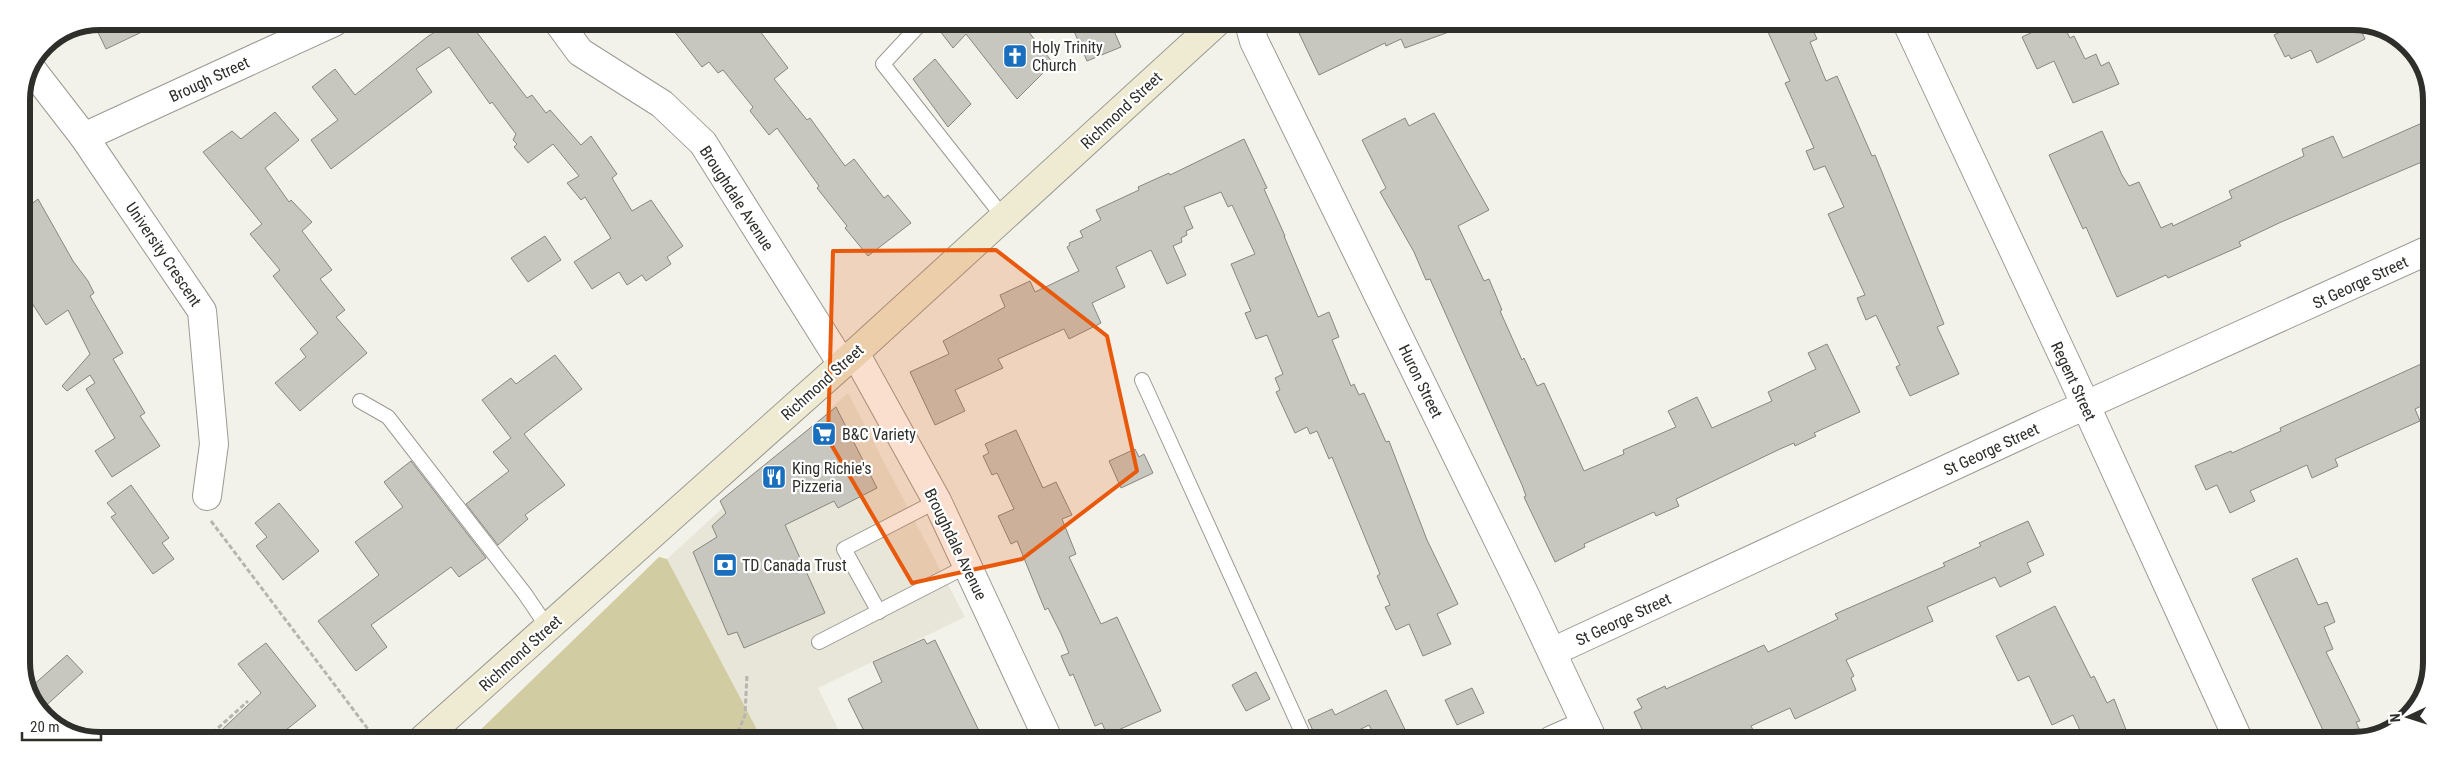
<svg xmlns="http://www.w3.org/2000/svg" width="2453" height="762" viewBox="0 0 2453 762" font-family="'Roboto Condensed',sans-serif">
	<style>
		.built { fill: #e8e6d8 }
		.green { fill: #d2cca2 }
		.building { fill: #c7c6bf; stroke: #878680 }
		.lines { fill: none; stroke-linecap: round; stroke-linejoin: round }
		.lane-casing { stroke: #9b9a93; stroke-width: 16 }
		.street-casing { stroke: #9b9a93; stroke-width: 30 }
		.secondary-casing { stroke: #9b9a93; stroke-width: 30 }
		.path { stroke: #b6b6af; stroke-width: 3; stroke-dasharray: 5 2.5; stroke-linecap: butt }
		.lane { stroke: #fff; stroke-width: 14 }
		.street { stroke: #fff; stroke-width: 28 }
		.secondary { stroke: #efebd2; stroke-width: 28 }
		.marked { fill: #e8590c; fill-opacity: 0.2; stroke: #e8590c; stroke-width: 4; stroke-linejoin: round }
		.labels { text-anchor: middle; stroke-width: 4.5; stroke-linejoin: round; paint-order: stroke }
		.poi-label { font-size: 16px; fill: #2e2e2b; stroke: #fff; text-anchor: start }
		.street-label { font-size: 16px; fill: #2e2e2b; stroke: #fff }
		.rim { fill: none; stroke: #2e2e2b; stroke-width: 6 }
	</style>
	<rect width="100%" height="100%" fill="#f3f2ea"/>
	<polygon class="built" points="848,393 965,617 818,688 843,739 762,739 667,559"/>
	<polygon class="green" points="659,557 667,559 762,739 472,738"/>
	<g class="building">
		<polygon points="100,21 165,21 106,49 94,24"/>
		<polygon points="450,22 469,22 527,98 532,95 546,113 550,110 581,145 591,136 617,174 612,178 632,211 651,200 683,246 667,257 671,264 646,281 642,275 627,285 619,272 592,289 574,262 611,238 585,197 581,200 567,183 579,176 553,144 528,163 514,147 517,144 513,140 516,134 492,102 490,104 449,47 416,69 432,92 331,169 311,140 338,120 312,87 335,69 355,95 427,37"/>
		<polygon points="667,22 753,22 788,68 774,79 807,120 810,118 845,166 854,159 884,198 888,195 911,223 868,256 845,228 847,226 817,188 819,186 777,128 769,135 750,111 753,107 723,70 718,73 709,62 702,67"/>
		<polygon points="933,22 1021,22 1053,63 1017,99 966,34 953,48"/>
		<polygon points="1070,22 1110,22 1121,47 1087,61"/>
		<polygon points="1316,23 1468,23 1468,25 1405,48 1401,39 1386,46 1385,43 1319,75 1298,31"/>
		<polygon points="1787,23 1810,23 1817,39 1810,42 1826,81 1837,76 1872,156 1875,155 1944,324 1937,327 1959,374 1910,396 1896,367 1900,365 1876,315 1866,320 1857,298 1865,295 1828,214 1844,207 1825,166 1814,170 1806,151 1814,148 1785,83 1790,81 1768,32"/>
		<polygon points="2050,24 2063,24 2070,38 2074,36 2085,59 2096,54 2101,66 2109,62 2119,84 2073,103 2054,61 2037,69 2022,37"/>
		<polygon points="2297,24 2358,24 2365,39 2317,63 2311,50 2291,59 2289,55 2285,57 2274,35"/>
		<polygon points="935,59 971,104 948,127 913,79"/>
		<polygon points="275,112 299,140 265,168 289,202 291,200 312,222 302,231 332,270 320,279 345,310 336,317 367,353 300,411 275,383 306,357 300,349 318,333 273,276 280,270 250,234 262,224 203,152 232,131 241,139"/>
		<polygon points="1434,113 1489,210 1458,226 1484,281 1489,279 1502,310 1500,311 1522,360 1524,358 1537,386 1544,383 1584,471 1624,454 1623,450 1676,427 1668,411 1697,397 1712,428 1772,401 1768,392 1816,369 1808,353 1827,344 1860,412 1814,433 1816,436 1795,446 1794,443 1780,449 1676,499 1679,506 1656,516 1654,512 1584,544 1585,547 1555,562 1524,497 1526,496 1522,485 1430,279 1426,280 1414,252 1380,192 1386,188 1362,140 1405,118 1409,126"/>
		<polygon points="2431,119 2431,158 2279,223 2239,242 2241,246 2168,278 2166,275 2117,297 2086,227 2083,229 2049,155 2102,131 2122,175 2129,186 2139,182 2161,228 2172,223 2173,226 2232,198 2229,191 2304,156 2302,149 2333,136 2343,158"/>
		<polygon points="1244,139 1267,188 1264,189 1285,236 1284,236 1318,317 1329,312 1339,337 1332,340 1351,386 1354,384 1359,395 1364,393 1386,442 1389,441 1427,540 1458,604 1437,614 1451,644 1423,656 1409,624 1396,630 1385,607 1390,605 1377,576 1380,574 1332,457 1329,459 1317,431 1310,434 1307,427 1295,433 1276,392 1280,390 1275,378 1283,374 1267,335 1256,339 1245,313 1251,311 1231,264 1255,254 1232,205 1228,207 1221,192 1184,207 1193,228 1186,231 1187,235 1181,238 1182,242 1173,246 1186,275 1167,284 1151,250 1116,267 1125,287 1092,303 1101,323 1069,339 1064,329 998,359 1003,368 955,390 965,411 935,425 910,372 949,354 943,341 1005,307 1000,295 1030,281 1035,292 1079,271 1067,247 1070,245 1069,243 1083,237 1080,231 1101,220 1096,210 1139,190 1138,187 1169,173 1170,175"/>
		<polygon points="38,199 73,261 88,281 94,293 90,296 123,353 113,359 145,413 140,416 160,446 112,477 95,451 115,438 86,389 95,383 90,375 67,391 62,386 90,354 68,310 46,325 21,286 21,212"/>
		<polygon points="545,236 561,260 528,282 511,258"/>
		<polygon points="555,355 582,389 524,434 565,485 525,515 528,519 498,545 466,504 509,471 493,452 511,438 482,400 511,378 516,384"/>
		<polygon points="2430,360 2430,402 2415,409 2420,421 2335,459 2338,466 2312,478 2307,465 2250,491 2255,501 2230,513 2217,485 2206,490 2195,466 2231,451 2232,453 2281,431 2280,428"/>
		<polygon points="836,407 877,488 838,508 834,501 785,525 825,613 744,648 737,632 728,635 693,552 717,537 712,526 726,513 720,501"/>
		<polygon points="1016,430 1043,488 1056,482 1072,515 1062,519 1076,554 1069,557 1101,624 1117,617 1161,711 1107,735 1102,723 1095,726 1073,674 1070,676 1061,656 1069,653 1061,634 1048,608 1045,610 1017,541 1011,544 998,516 1014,509 997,473 992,475 983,456 989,453 985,444"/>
		<polygon points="1135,449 1139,457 1144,454 1153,473 1121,488 1109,461"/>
		<polygon points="411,461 486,558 459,577 451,567 371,625 387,647 356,671 318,621 379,575 355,542 403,507 384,482"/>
		<polygon points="131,485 169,538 162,543 174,559 153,574 111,517 116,514 107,503"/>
		<polygon points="279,503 319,551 283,580 256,546 267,537 255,523"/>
		<polygon points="2028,521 2044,555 2027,563 2031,572 2000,587 1995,577 1927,607 1933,621 1846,660 1854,676 1851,678 1856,690 1795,719 1790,708 1751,726 1753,730 1733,740 1647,740 1634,712 1642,708 1637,699 1665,686 1666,689 1764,645 1768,652 1838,619 1835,614 1945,566 1943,563 1981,546 1979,543"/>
		<polygon points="2297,558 2318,605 2327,602 2335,622 2324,627 2333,649 2326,652 2360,721 2356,722 2363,737 2353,741 2328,741 2252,579"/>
		<polygon points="2055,606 2091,678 2094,676 2107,703 2114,699 2130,740 2098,740 2094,731 2083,737 2073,715 2052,725 2029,676 2018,681 1996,636"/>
		<polygon points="924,639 927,644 935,640 983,739 868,739 848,699 882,682 873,662"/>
		<polygon points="266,643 316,706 276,738 213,738 261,693 238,664"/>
		<polygon points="67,655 83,672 40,711 30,688"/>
		<polygon points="1256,672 1270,699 1246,711 1232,685"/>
		<polygon points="1472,688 1484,713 1457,725 1445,700"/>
		<polygon points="1386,690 1410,740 1377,740 1369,725 1339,740 1317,739 1308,720 1332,709 1335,715"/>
	</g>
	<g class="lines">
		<defs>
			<g id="lane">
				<polyline points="922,22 883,64 1004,218"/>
				<polyline points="1142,380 1305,739"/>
				<polyline points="360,401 388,417 525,594 548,628"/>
				<polyline points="879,612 844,549 937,501"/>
				<polyline points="819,642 967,566"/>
			</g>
			<g id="street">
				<polyline points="558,22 580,52 662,104 703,143 842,364"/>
				<polyline points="1249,23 1254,41 1524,593 1593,740"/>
				<polyline points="1907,23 2070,371 2239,741"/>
				<polyline points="33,71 84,137 202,311 214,444 207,496"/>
				<polyline points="84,137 334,22"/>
				<polyline points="855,353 937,501 1048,739"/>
				<polyline points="1552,652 2044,424 2431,249"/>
				<polyline points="1552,740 1586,725"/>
			</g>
			<polyline id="secondary" points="424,738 855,353 1216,23"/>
		</defs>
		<use href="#lane" class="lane-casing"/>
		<use href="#street" class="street-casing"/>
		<use href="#secondary" class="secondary-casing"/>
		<g class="path">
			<polyline points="211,521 371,733 381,738"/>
			<polyline points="207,738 248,701"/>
			<polyline points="735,739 745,715 747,674"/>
		</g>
		<use href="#lane" class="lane"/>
		<use href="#street" class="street"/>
		<use href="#secondary" class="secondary"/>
	</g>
	<path class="marked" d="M996,250L1107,336L1137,471L1022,559L912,583L828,439L833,251Z"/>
	<defs>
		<symbol id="church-square" viewBox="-11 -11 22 22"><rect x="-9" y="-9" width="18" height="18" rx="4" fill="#196fbd" stroke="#fff"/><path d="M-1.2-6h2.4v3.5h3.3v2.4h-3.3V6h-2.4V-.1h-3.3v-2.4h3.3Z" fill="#fff"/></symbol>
		<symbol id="supermarket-square" viewBox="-11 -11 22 22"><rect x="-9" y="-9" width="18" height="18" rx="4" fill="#196fbd" stroke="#fff"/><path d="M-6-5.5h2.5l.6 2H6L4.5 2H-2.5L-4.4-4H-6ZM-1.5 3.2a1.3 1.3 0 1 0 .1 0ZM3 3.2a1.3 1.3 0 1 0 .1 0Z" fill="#fff"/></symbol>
		<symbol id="restaurant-square" viewBox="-11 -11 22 22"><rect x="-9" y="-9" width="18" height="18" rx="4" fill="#196fbd" stroke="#fff"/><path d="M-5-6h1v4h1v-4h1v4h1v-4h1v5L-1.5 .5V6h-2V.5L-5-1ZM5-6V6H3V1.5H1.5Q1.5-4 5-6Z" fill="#fff"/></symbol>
		<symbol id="bank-square" viewBox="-11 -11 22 22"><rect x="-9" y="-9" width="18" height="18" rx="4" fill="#196fbd" stroke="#fff"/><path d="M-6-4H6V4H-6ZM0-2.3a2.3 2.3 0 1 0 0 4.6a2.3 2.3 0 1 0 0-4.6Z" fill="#fff"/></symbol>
	</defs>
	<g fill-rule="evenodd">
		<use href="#church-square" x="1001" y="42" width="28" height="28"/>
		<use href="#supermarket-square" x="810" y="420" width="28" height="28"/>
		<use href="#restaurant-square" x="760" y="463" width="28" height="28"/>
		<use href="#bank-square" x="711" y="551" width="28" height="28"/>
	</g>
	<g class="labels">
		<g class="poi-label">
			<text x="1032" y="53">Holy Trinity<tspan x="1032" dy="18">Church</tspan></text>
			<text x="842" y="440">B&amp;C Variety</text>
			<text x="792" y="474">King Richie's<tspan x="792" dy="18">Pizzeria</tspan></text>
			<text x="742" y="571">TD Canada Trust</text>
		</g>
		<g class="street-label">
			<text transform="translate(209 79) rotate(-25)" y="6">Brough Street</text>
			<text transform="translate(1121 110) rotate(-43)" y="6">Richmond Street</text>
			<text transform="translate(737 198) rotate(57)" y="6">Broughdale Avenue</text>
			<text transform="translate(164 254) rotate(56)" y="6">University Crescent</text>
			<text transform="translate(2360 282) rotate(-25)" y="6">St George Street</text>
			<text transform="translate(1421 381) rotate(64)" y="6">Huron Street</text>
			<text transform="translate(2074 381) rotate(65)" y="6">Regent Street</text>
			<text transform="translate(822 382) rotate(-42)" y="6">Richmond Street</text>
			<text transform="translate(1991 449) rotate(-25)" y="6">St George Street</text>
			<text transform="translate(956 544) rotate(64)" y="6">Broughdale Avenue</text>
			<text transform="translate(1623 619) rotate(-25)" y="6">St George Street</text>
			<text transform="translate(520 653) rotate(-42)" y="6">Richmond Street</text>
		</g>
	</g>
	<path d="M0 0H2453V762H0ZM100 30H2353A70 70 0 0 1 2423 100V662A70 70 0 0 1 2353 732H100A70 70 0 0 1 30 662V100A70 70 0 0 1 100 30Z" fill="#fff" fill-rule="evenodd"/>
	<path class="rim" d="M100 30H2353A70 70 0 0 1 2423 100V662A70 70 0 0 1 2353 732H100A70 70 0 0 1 30 662V100A70 70 0 0 1 100 30Z"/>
	<g transform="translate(2408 717) rotate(266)" stroke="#ffffff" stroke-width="4" paint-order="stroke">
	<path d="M0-4L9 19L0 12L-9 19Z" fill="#2e2e2b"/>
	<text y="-8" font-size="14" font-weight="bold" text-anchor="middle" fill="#2e2e2b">N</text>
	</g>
	<path d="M22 732v8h79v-8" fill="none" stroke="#2e2e2b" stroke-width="2.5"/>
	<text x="30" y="732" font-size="15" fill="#2e2e2b" stroke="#ffffff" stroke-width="4" paint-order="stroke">20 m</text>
</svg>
